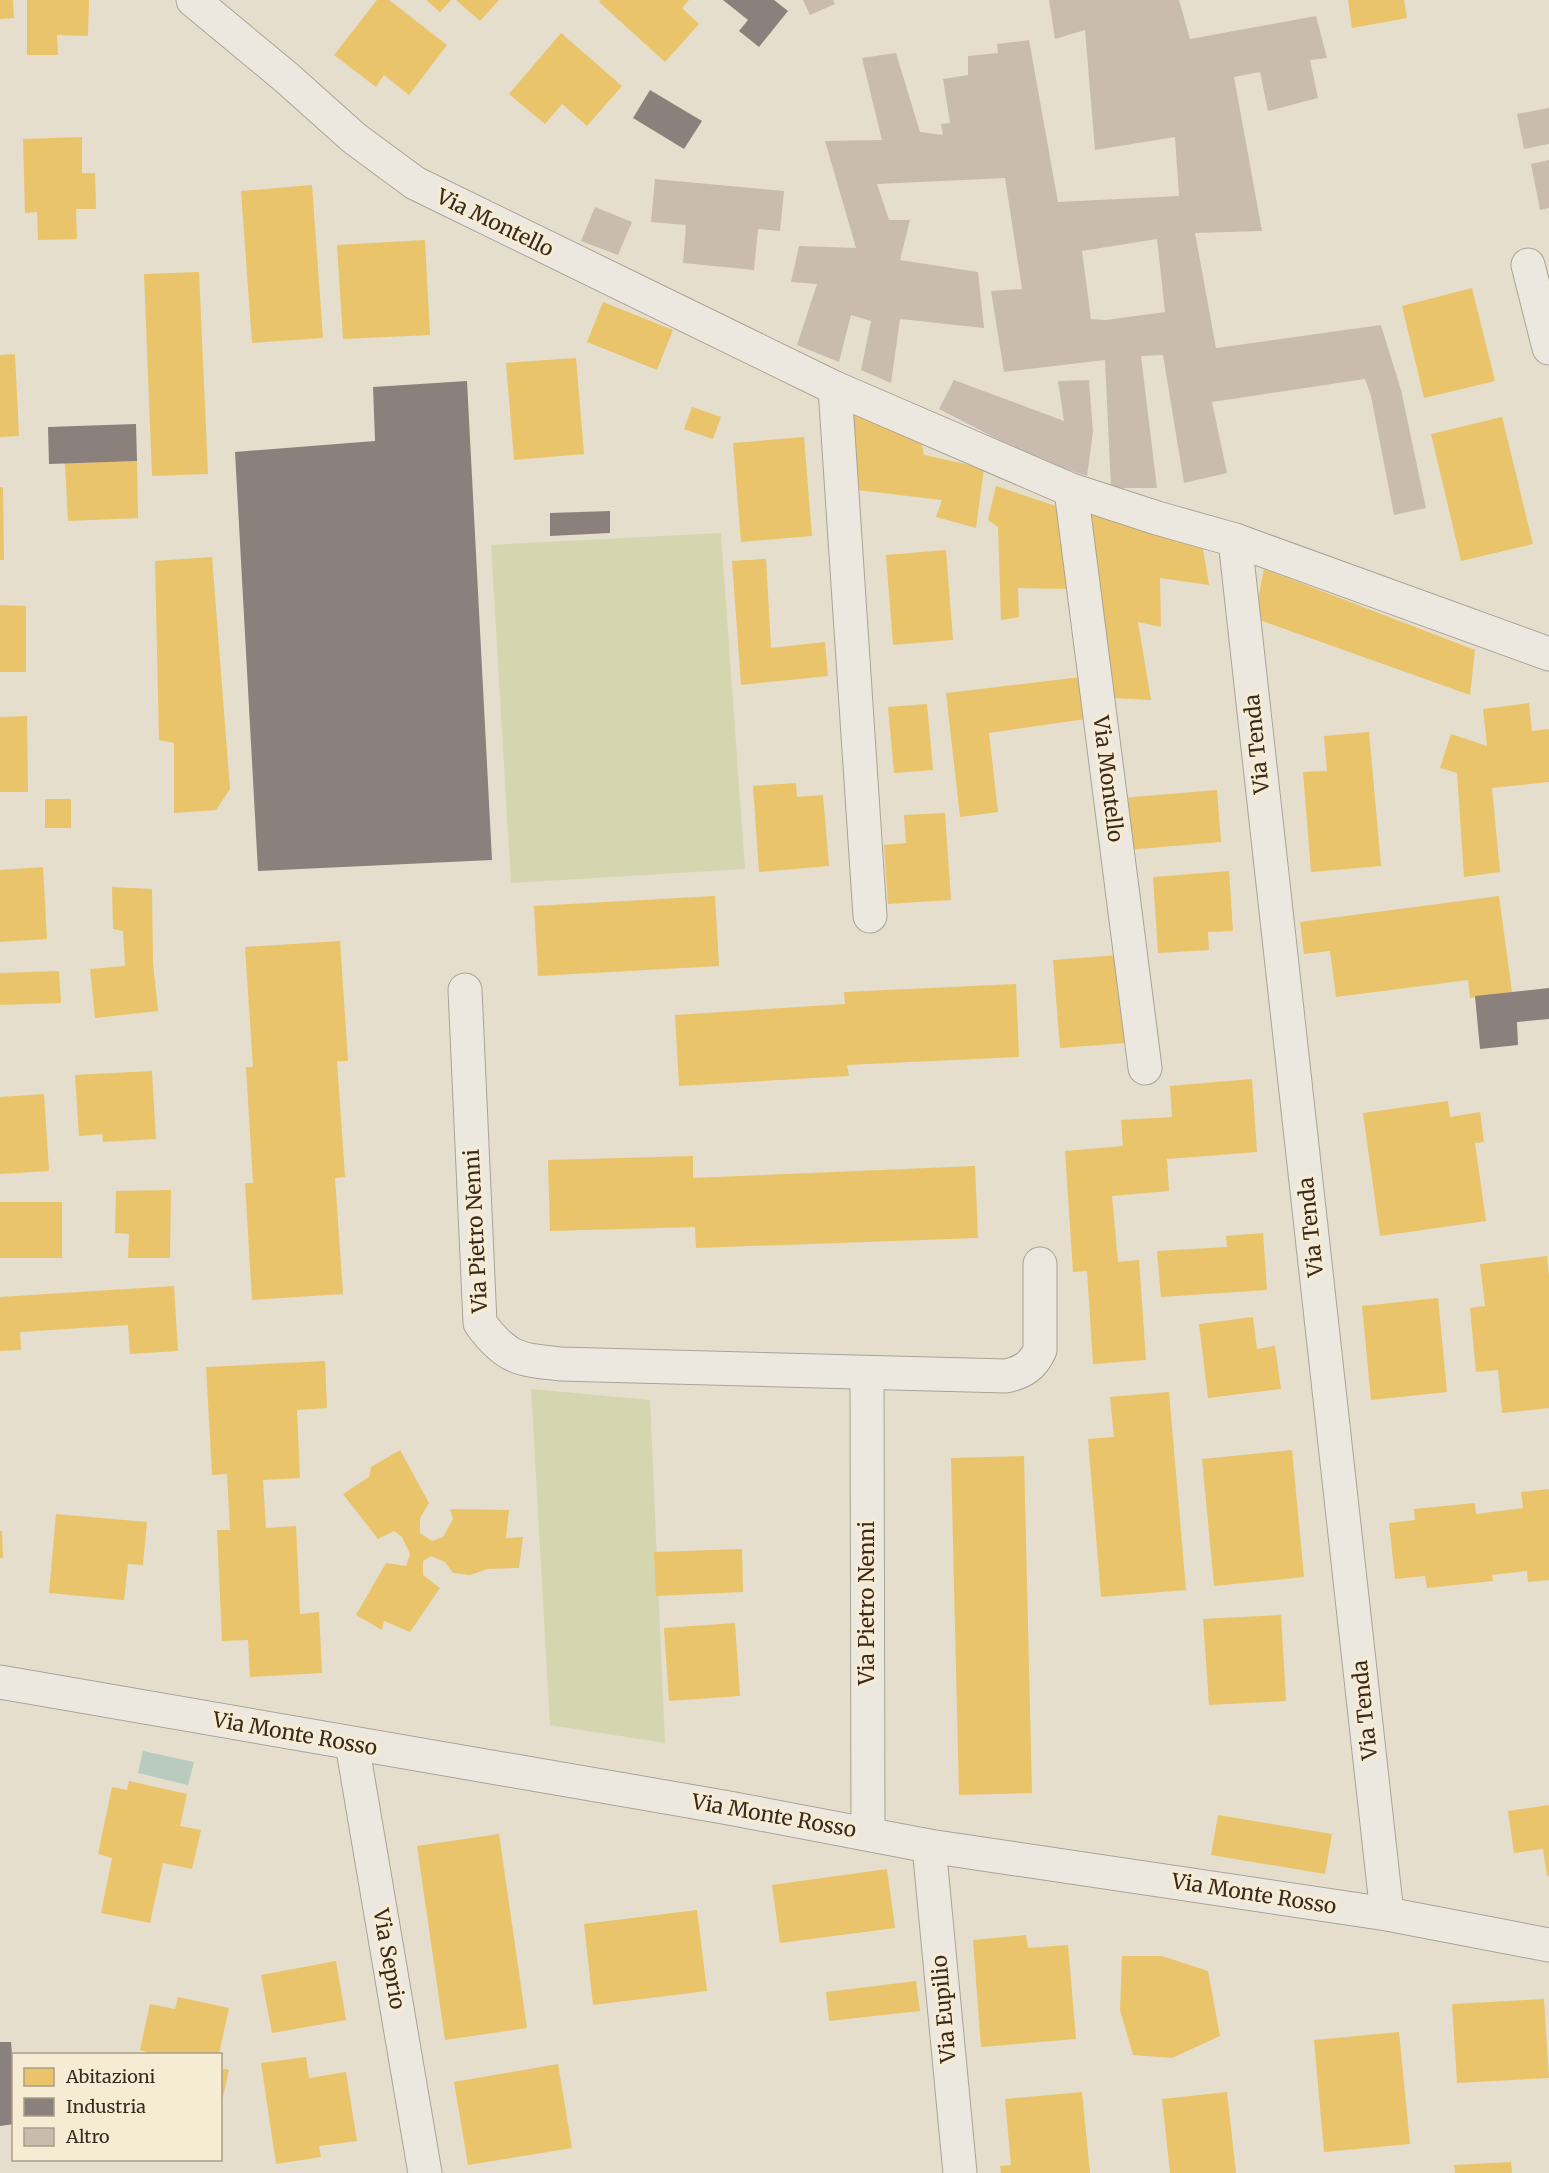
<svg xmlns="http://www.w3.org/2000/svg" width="1549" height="2173" viewBox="0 0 1549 2173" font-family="Merriweather,serif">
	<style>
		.green { fill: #d5d5af }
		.water { fill: #b9cabf }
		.homes { fill: #e9c46a }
		.industry { fill: #8a817c }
		.building { fill: #c9bcae; fill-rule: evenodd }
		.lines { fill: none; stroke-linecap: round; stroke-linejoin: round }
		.minor-casing { stroke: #aaa396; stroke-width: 35 }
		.minor { stroke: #ede8df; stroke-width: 33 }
		.labels { text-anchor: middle; stroke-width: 6; stroke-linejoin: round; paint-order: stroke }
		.street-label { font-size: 21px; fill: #392a1e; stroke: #f6ebd3 }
	</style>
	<rect width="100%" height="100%" fill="#e5decd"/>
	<g class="green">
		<polygon points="721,533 745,869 511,883 491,545"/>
		<polygon points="531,1389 650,1400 665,1743 550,1725"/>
	</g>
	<polygon class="water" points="143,1751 194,1762 188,1785 138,1773"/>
	<g class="homes">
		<polygon points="0,0 13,0 14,18 0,19"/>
		<polygon points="27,0 89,0 88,36 57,35 58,55 27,55"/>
		<polygon points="377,0 389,0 447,45 409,95 384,75 376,87 334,55"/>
		<polygon points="426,0 451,0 440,12"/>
		<polygon points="456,0 499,0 480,21"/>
		<polygon points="601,0 689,0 682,8 699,24 665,62 599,2"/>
		<polygon points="1348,0 1404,0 1407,18 1352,28"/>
		<polygon points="561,33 622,86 587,126 562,104 545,124 509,94"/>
		<polygon points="82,137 82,173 95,173 96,209 76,209 77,239 38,240 37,212 25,213 23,139"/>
		<polygon points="312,185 323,338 252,343 241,191"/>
		<polygon points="425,240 430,335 343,339 337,245"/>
		<polygon points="199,272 208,474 152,476 144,274"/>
		<polygon points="1472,288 1495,381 1424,398 1402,306"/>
		<polygon points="603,302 673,330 657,370 587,342"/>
		<polygon points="15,354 19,436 0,437 0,355"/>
		<polygon points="576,358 584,454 514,460 506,363"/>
		<polygon points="692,407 721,417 713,439 684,429"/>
		<polygon points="852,413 921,440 924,455 984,468 976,528 936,517 942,500 857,490"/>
		<polygon points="1502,417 1533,544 1461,561 1431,434"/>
		<polygon points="804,437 812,536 741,542 733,443"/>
		<polygon points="137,461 138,518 68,521 65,463"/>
		<polygon points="996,486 1068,510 1064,546 1066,589 1018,588 1019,617 1001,620 998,527 988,520"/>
		<polygon points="0,487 3,487 4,560 0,560"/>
		<polygon points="1088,514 1203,549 1209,585 1160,578 1161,627 1138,622 1151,700 1112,698"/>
		<polygon points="946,550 953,640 893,645 886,555"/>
		<polygon points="212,557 230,789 216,810 174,813 174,743 159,740 155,561"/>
		<polygon points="766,559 771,648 825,642 828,676 741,685 732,561"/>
		<polygon points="1264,569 1475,650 1470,695 1254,618"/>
		<polygon points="0,605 26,606 26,672 0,672"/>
		<polygon points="1081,677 1086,719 989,733 998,812 960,817 946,693"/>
		<polygon points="1529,703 1532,731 1549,729 1549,782 1492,788 1500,872 1464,877 1457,773 1440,768 1451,734 1487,746 1483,709"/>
		<polygon points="927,704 933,770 894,773 888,707"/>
		<polygon points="27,716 28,792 0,792 0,717"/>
		<polygon points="1369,732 1381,866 1311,872 1303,772 1327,771 1324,736"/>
		<polygon points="796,783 797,797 823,795 829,866 759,872 753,786"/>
		<polygon points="1217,790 1221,842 1126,850 1122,798"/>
		<rect x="45" y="799" width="26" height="29"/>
		<polygon points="945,813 951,900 888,904 884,845 906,843 904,815"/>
		<polygon points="43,867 47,939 0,942 0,870"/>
		<polygon points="1229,871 1233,931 1208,932 1209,950 1158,953 1153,877"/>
		<polygon points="112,887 152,889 153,963 158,1011 95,1018 90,969 125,966 123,931 113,929"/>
		<polygon points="715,896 719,966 538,976 534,906"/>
		<polygon points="1499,896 1512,992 1470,998 1468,980 1336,997 1330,951 1304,954 1300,922"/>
		<polygon points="340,941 348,1061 337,1061 345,1177 335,1178 343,1294 252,1300 245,1183 253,1183 246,1067 253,1067 245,947"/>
		<polygon points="1119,955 1126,1043 1060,1048 1053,960"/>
		<polygon points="59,971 61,1003 0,1005 0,973"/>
		<polygon points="1016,984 1019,1057 847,1065 849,1076 679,1086 675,1015 845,1004 844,992"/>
		<polygon points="152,1071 156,1139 103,1142 102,1134 79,1136 75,1075"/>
		<polygon points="1252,1079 1257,1152 1167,1159 1169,1191 1112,1196 1118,1262 1139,1260 1146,1360 1093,1364 1087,1271 1073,1272 1065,1151 1123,1146 1121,1120 1172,1117 1170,1086"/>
		<polygon points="44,1094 49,1171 0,1174 0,1097"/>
		<polygon points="1448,1101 1450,1117 1480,1112 1484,1142 1475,1143 1486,1221 1380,1236 1363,1113"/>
		<polygon points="693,1156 693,1178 975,1166 978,1238 696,1248 695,1227 550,1231 548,1160"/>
		<polygon points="171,1190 170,1258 128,1258 129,1234 115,1233 116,1191"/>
		<rect x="0" y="1202" width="62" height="56"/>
		<polygon points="1263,1233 1267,1290 1161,1297 1157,1251 1227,1247 1226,1236"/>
		<polygon points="1547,1256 1549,1276 1549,1408 1502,1413 1498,1370 1476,1372 1470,1308 1485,1306 1480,1264"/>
		<polygon points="174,1286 178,1351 130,1354 128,1325 20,1332 21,1350 0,1351 0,1297"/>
		<polygon points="1438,1298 1447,1392 1371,1400 1362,1306"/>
		<polygon points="1253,1317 1257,1349 1275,1346 1281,1389 1208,1398 1199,1324"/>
		<polygon points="325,1361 327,1408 297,1410 300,1478 263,1480 266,1528 296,1526 300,1614 319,1612 322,1673 250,1677 248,1640 222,1641 217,1530 230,1530 227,1474 212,1475 206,1367"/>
		<polygon points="1169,1392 1186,1590 1101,1597 1088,1439 1114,1437 1110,1397"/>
		<polygon points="400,1450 429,1503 420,1518 420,1533 432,1541 443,1537 453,1519 450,1509 509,1510 506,1538 523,1537 519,1568 488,1569 470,1575 453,1573 445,1562 431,1556 423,1561 423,1575 440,1588 410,1632 384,1621 382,1630 356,1615 386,1563 406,1566 410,1554 402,1537 394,1531 378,1539 343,1494 369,1477 371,1467"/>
		<polygon points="1292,1450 1304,1577 1214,1586 1202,1459"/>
		<polygon points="1024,1456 1032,1793 959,1795 951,1458"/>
		<polygon points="1549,1489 1549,1580 1528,1582 1527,1571 1492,1575 1493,1581 1427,1588 1425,1576 1395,1579 1389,1523 1415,1520 1414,1509 1475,1503 1476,1514 1523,1508 1521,1492"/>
		<polygon points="56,1514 147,1522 143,1565 128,1564 124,1600 49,1593"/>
		<polygon points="0,1531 2,1531 3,1558 0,1558"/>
		<polygon points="742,1549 743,1592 656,1596 654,1552"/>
		<polygon points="1281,1615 1286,1701 1209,1705 1203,1619"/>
		<polygon points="735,1623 740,1696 669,1701 664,1628"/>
		<polygon points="129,1781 187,1794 180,1826 201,1830 192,1869 163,1863 150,1923 101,1913 112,1858 98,1854 112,1787 127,1790"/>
		<polygon points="1549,1805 1549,1876 1547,1876 1543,1849 1514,1853 1508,1811"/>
		<polygon points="1218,1815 1332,1834 1325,1874 1211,1855"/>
		<polygon points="499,1834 527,2028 445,2040 417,1846"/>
		<polygon points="887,1869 895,1928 780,1943 772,1885"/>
		<polygon points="697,1910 707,1991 593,2005 584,1924"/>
		<polygon points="1026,1935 1028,1948 1068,1945 1076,2039 981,2047 973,1940"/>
		<polygon points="1122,1956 1162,1956 1208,1971 1220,2036 1172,2058 1133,2055 1120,2010"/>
		<polygon points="336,1961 346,2020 272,2033 261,1975"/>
		<polygon points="916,1981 920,2011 829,2021 826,1992"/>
		<polygon points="178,1997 229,2008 219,2054 150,2054 150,2053 140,2050 150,2004 175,2009"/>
		<polygon points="1544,1999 1549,2078 1457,2083 1452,2004"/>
		<polygon points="1399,2032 1410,2144 1324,2152 1314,2040"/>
		<polygon points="306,2057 309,2078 346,2072 357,2141 319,2146 321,2157 276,2164 261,2063"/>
		<polygon points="558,2064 572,2148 468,2165 454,2082"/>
		<polygon points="220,2068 229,2070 221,2106 220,2105"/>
		<polygon points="1082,2092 1090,2173 1001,2173 1000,2166 1011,2165 1005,2099"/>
		<polygon points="1227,2092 1236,2173 1170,2173 1162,2099"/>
		<polygon points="1511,2162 1512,2173 1455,2173 1454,2165"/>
	</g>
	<g class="industry">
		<polygon points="723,0 774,0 788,11 759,47 739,31 748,20"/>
		<polygon points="650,90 702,121 684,149 633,118"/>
		<polygon points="467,381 492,860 258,871 235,452 375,441 373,387"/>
		<polygon points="136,424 137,461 49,464 48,427"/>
		<polygon points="610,511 610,533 550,536 550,513"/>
		<polygon points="1549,988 1549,1019 1517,1022 1518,1045 1480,1049 1475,996"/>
		<polygon points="0,2042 11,2042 14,2078 14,2124 0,2126"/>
	</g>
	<g class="building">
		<polygon points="803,0 833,0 835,4 810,15"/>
		<path d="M1049,0H1179L1190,39L1316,16L1327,58L1310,60L1318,98L1268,111L1260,72L1234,77L1262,231L1195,233L1216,348L1381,325L1401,390L1426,508L1394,515L1371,396L1365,379L1212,402L1227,473L1184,483L1163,355L1141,356L1157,488H1111L1105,360L1004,372L991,291L1022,289L1005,178L877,184L889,220H910L900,260L978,272L984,328L900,319L891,383L861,370L871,321L851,315L839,362L797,345L817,284L791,282L799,246L856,248L825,141L882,140L862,58L896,53L920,132L943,135L941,124L950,123L943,79L968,75V56L998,53L997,44L1029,40L1058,202L1179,196L1175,137L1095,150L1085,30L1055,39ZM1157,239L1165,312L1106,320L1091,319L1082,251Z"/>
		<polygon points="1549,108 1549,144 1524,149 1517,114"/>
		<polygon points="1549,160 1549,208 1540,210 1531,164"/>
		<polygon points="655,179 784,191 780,231 758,229 754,270 683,263 686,225 651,222"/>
		<polygon points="595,207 632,222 618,255 581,241"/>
		<polygon points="954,380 1064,421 1058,381 1089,380 1093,432 1087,476 1038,460 939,409"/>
	</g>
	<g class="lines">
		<defs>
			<g id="minor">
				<polyline points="193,0 287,78 354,138 415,183 835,388 1071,490 1157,518 1235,540 1549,654"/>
				<polyline points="1528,265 1549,348"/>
				<polyline points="835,388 870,916"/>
				<polyline points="1071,490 1145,1068"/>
				<polyline points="1235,540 1387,1914"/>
				<path d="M465,990L480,1323C506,1359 520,1360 561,1364L1006,1376C1023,1372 1033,1366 1040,1350V1264"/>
				<polyline points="867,1373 868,1833"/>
				<polyline points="0,1682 729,1808 929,1846 1387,1914 1549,1945"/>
				<polyline points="352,1744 425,2173"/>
				<polyline points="929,1846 960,2173"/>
			</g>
		</defs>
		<use href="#minor" class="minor-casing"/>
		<use href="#minor" class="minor"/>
	</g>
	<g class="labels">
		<g class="street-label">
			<text transform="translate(495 223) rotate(26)" y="7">Via Montello</text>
			<text transform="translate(1257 744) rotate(-96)" y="7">Via Tenda</text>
			<text transform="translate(1108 779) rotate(83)" y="7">Via Montello</text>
			<text transform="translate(1311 1227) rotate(-96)" y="7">Via Tenda</text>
			<text transform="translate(476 1231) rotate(-93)" y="7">Via Pietro Nenni</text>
			<text transform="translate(867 1603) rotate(-90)" y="7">Via Pietro Nenni</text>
			<text transform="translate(1365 1710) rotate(-96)" y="7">Via Tenda</text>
			<text transform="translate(295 1734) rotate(10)" y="7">Via Monte Rosso</text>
			<text transform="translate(774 1816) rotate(10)" y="7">Via Monte Rosso</text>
			<text transform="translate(1254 1894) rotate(9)" y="7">Via Monte Rosso</text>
			<text transform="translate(389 1959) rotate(80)" y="7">Via Seprio</text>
			<text transform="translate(944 2009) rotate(-95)" y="7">Via Eupilio</text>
		</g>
	</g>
	<rect x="12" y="2053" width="210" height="108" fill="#f6ebd3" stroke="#aa9e8b" stroke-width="1.5"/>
	<rect x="24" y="2068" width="30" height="18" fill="#e9c46a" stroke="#aa9e8b" stroke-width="1.5"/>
	<text x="66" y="2083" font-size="18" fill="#392a1e">Abitazioni</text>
	<rect x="24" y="2098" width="30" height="18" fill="#8a817c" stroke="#aa9e8b" stroke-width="1.5"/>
	<text x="66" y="2113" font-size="18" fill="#392a1e">Industria</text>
	<rect x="24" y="2128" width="30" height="18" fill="#c9bcae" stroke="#aa9e8b" stroke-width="1.5"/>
	<text x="66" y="2143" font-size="18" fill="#392a1e">Altro</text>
</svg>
